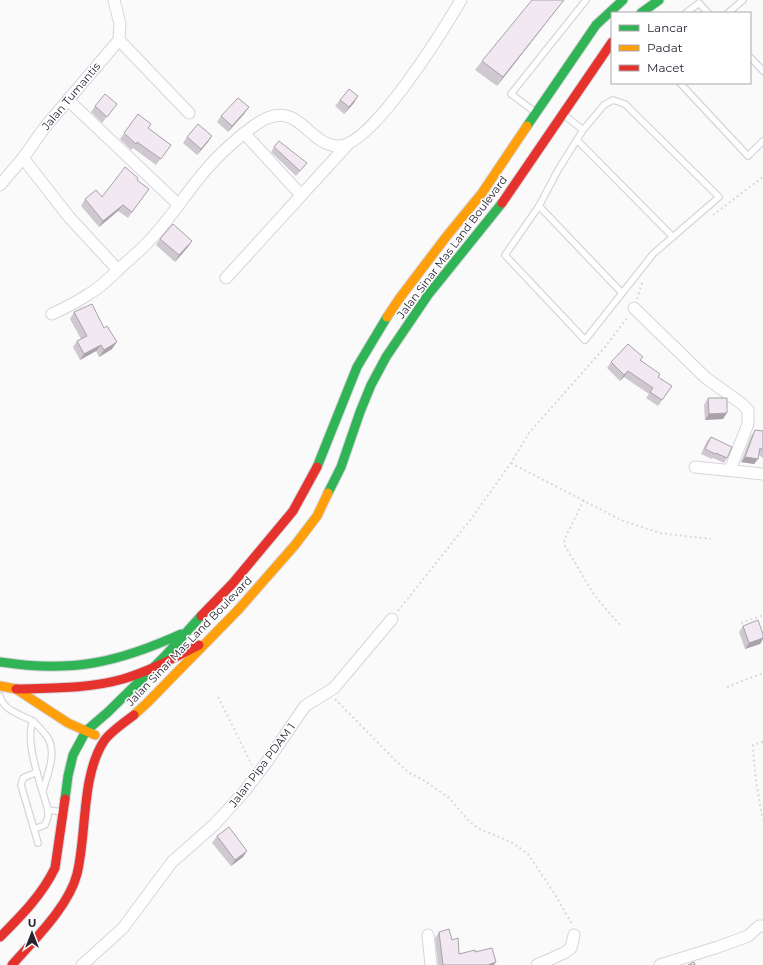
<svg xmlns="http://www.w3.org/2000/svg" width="763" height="965" viewBox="0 0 763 965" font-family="Montserrat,sans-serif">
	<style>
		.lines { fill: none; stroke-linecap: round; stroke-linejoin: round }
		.lane-casing { stroke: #d7d5dc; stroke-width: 8 }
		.street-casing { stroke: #d7d5dc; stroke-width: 13 }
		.fast-casing { stroke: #d7d5dc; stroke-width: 11 }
		.slow-casing { stroke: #d7d5dc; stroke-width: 11 }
		.jam-casing { stroke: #d7d5dc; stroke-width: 11 }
		.path { stroke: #d9d9da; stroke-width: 2; stroke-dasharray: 2 3; stroke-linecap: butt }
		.lane { stroke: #fefefe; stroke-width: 5.5 }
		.street { stroke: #fefefe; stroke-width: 11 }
		.fast { stroke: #30b455; stroke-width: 9 }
		.slow { stroke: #ff9f0a; stroke-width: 9 }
		.jam { stroke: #e5322d; stroke-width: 9 }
		.wall { fill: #cfc8d0 }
		.shaded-wall { fill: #a9a2a9 }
		.building { fill: #f1e8f2; stroke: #a9a2a9 }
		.labels { text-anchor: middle; stroke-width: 3; stroke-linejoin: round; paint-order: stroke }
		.street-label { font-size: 11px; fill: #272331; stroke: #fff }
	</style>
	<rect width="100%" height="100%" fill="#fafafa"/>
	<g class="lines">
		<defs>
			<g id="lane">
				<polyline points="686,13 699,3 708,13"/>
				<polyline points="728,13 743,0"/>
				<polyline points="750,57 763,71"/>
				<polyline points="680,83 748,156 763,141"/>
				<polyline points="535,112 511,94 586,0"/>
				<polyline points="563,114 583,130 604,105 613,100 625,104 719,197 653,254 585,340 505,255 539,206 558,170 583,130"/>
				<polyline points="577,140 673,237"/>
				<polyline points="539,206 622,293"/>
				<path d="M0,696C3,710 21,715 33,721"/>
				<polyline points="37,772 23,778 21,785 38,843"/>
				<path d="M43,791C47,775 57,754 48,738C44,732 38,726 33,721C24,742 42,788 48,810L62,812"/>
				<polyline points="34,829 45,825 48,817 48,810"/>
			</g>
			<g id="street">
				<polyline points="119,40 189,113"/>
				<polyline points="68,100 179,205"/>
				<polyline points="244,133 301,195"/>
				<polyline points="23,158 69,217 118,270"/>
				<polyline points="0,185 23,158 45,127 119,40 120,24 114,0"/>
				<polyline points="226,278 349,143"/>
				<polyline points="634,308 706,378 742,404 748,410 748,424 730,470"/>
				<path d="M52,314C65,308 77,302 89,294C101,287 110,278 119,269C130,259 141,250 150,240C173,216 190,186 213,162C224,150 238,138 251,128C298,91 305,146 339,146C373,145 444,29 461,0"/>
				<polyline points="695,467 763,474"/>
				<polyline points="428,935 431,965"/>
				<polyline points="82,965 123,928 172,862 214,825 244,792 266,763 305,706 334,688 392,619"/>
				<polyline points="537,965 564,953 571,948 574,935"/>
				<polyline points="660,965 718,947 748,936 759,926 763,926"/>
			</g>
			<g id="fast">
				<polyline points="641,13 659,0"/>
				<polyline points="527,126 596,25 623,0"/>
				<polyline points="317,467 357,367 387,317"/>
				<polyline points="328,493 341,467 360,412 371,385 386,357 428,295 502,203"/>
				<path d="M0,662C71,673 117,663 181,634"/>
				<polyline points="65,799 68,776 73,755 86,731 108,712 164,657 201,616"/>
			</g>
			<g id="slow">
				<polyline points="387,317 399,299 446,237 482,193 527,126"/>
				<polyline points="0,686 16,689 68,723 95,735"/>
				<polyline points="134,715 147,703 238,610 295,545 317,516 328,493"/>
			</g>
			<g id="jam">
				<polyline points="502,203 612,42"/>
				<polyline points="201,616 233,583 293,511 317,467"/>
				<path d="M16,689C52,688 88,689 123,679C150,671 174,658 199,645"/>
				<path d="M0,937C21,916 42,895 55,868L65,799"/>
				<path d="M12,965C34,940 69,906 77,874C87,834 81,776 104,741C110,732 125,722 134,715"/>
			</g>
		</defs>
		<use href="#lane" class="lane-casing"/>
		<use href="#street" class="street-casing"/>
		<use href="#fast" class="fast-casing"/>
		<use href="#slow" class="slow-casing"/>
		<use href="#jam" class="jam-casing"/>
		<g class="path">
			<polyline points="713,215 763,177"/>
			<polyline points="637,299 643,280"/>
			<polyline points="511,463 623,521 660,533 711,539"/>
			<polyline points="584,500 564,540 565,546 593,593 604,607 621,626"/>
			<polyline points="398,611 471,519 511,463 529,433 605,347 628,317"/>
			<polyline points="741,623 763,615"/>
			<polyline points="727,687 763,673"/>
			<polyline points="218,697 252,765"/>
			<polyline points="335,699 395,760 408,772 425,781 449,798 471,823 480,829 513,843 528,854 554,893 572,924"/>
			<path d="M763,742L753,745C754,771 758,795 763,820"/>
		</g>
		<use href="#lane" class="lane"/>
		<use href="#street" class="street"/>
		<use href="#fast" class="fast"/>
		<use href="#slow" class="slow"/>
		<use href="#jam" class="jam"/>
	</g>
	<g class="wall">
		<polygon points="564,0 497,86 475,70 482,61"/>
		<polygon points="340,100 354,103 344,114 335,106"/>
		<polygon points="117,104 102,123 91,112 95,106"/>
		<polygon points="249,107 244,114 228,132 217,122 221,116"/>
		<polygon points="138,114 148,128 171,145 156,165 133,148 131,150 120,139"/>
		<polygon points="212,136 208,142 197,155 183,143 187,137"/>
		<polygon points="274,147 303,168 296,176 271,152"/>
		<polygon points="137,180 149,189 128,218 118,211 99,227 81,206 85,199 102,197"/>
		<polygon points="160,239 188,247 175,262 156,245"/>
		<polygon points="74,312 112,349 99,357 96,351 80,360 73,347 77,341 81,339 70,319"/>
		<polygon points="641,360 658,377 672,386 658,406 646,398 649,394 624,377 620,381 607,368 611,362"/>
		<polygon points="708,398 723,419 705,420 704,405"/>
		<polygon points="755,430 763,431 763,458 759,455 758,459 754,464 741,462 751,436"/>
		<polygon points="711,437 727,458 724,463 713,458 712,459 701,454 707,441"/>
		<polygon points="743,626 763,634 763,639 760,644 745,649 739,632"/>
		<polygon points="217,836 243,857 231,866 212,843"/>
		<polygon points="439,932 452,940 459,954 475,952 494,965 438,965 435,938"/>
	</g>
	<g class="shaded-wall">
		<polygon points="564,0 497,86 503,77"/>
		<polygon points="358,96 354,103 344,114 349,107"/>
		<polygon points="249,107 244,114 228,132 232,126"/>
		<polygon points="212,136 208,142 197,155 201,149"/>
		<polygon points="123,205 118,211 99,227 103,221"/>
		<polygon points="192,241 188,247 175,262 179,255"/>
		<polygon points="117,342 112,349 99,357 104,350"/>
		<polygon points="101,345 96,351 80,360 84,354"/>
		<polygon points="628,371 624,377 620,381 624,375"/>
		<polygon points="727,413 723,419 705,420 709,414"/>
		<polygon points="745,457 758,459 754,464 741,462"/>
		<polygon points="763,638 763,639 760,644 745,649 749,643"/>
		<polygon points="247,851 243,857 231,866 235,860"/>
		<polygon points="496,962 494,965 488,965"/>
	</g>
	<g class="building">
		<polygon points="532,0 564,0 503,77 482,61"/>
		<polygon points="349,89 358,96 349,107 340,100"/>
		<polygon points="105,94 117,104 107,117 95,106"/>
		<polygon points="238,98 249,107 232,126 221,116"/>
		<polygon points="138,114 151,124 148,128 171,145 161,159 137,142 136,144 124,133"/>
		<polygon points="198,124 212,136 201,149 187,137"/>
		<polygon points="279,141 307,163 300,171 274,147"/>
		<polygon points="125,167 138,178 137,180 149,189 132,212 123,205 103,221 85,199 96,190 102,197"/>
		<polygon points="173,224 192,241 179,255 160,239"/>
		<polygon points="92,304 104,328 107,326 117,342 104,350 101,345 84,354 77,341 87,336 74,312"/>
		<polygon points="628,344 643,357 640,360 660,374 658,377 672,386 662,400 650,392 653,388 628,371 624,375 611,362"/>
		<polygon points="708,398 727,398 727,413 709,414"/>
		<polygon points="755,430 763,431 763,450 760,448 758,459 745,457"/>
		<polygon points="711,437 732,447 727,458 716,453 715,454 705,449"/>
		<polygon points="758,620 763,634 763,638 749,643 743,626"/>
		<polygon points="229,827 247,851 235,860 217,836"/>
		<polygon points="449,929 452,940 458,938 459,954 475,950 475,952 492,948 496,962 488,965 443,965 439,932"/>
		<polygon points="694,962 695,965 688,965"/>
	</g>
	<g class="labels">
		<g class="street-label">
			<text transform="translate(71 96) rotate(-50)" y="4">Jalan Tumantis</text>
			<text transform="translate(452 247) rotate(-53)" y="4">Jalan Sinar Mas Land Boulevard</text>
			<text transform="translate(189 641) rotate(-46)" y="4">Jalan Sinar Mas Land Boulevard</text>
			<text transform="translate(262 765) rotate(-53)" y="4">Jalan Pipa PDAM 1</text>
		</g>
	</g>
	<rect x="611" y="12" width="140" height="72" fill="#ffffff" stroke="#a9a7ad"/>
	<rect x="619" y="25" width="20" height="6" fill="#30b455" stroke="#a9a7ad"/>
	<text x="647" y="32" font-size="12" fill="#272331">Lancar</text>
	<rect x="619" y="45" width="20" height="6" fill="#ff9f0a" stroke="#a9a7ad"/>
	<text x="647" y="52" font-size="12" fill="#272331">Padat</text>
	<rect x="619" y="65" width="20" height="6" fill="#e5322d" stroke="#a9a7ad"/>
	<text x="647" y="72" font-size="12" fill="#272331">Macet</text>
	<g transform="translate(32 933)" stroke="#ffffff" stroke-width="3" paint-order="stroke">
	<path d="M0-3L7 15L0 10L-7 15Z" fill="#272331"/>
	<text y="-6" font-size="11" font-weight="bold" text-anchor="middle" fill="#272331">U</text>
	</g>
</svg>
